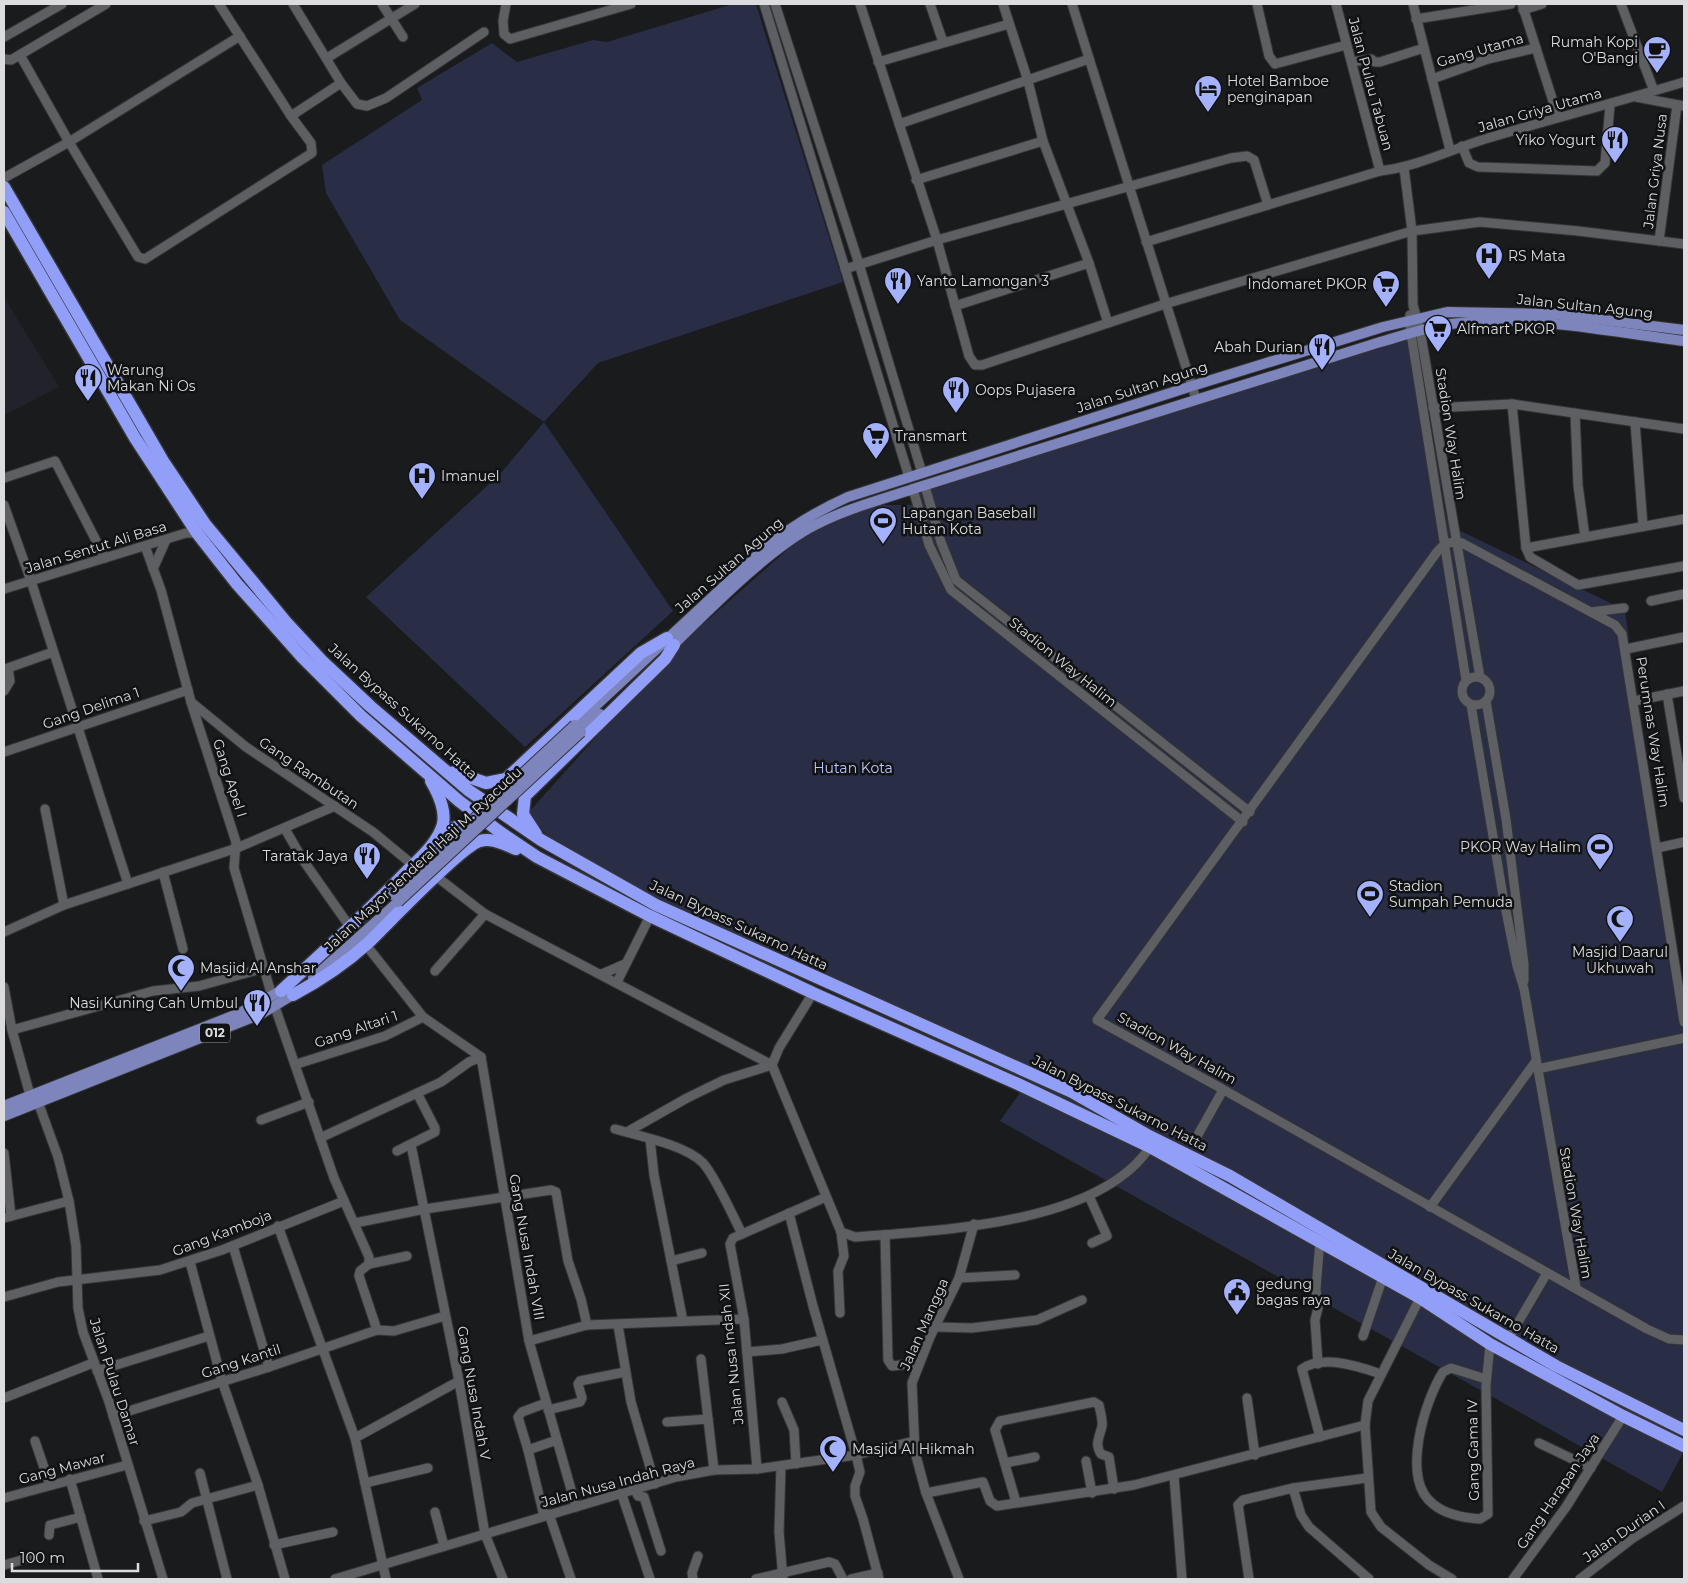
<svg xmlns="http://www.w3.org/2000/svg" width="1688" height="1583" viewBox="0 0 1688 1583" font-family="Montserrat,sans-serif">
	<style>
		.built { fill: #21222a }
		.green { fill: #292d46 }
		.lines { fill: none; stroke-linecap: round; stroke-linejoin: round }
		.minor-casing { stroke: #353537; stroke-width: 11 }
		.major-casing { stroke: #353537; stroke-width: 12 }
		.highway-casing { stroke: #353537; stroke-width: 15 }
		.minor { stroke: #5e5f62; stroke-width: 9 }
		.major { stroke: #7d85bc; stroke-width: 10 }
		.highway { stroke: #919ff8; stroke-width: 12 }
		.major-bridge-casing { stroke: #353537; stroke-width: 12; stroke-linecap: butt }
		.major-bridge { stroke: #7d85bc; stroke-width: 10 }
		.labels { text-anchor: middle; stroke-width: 5; stroke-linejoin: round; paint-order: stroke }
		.shield { fill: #111214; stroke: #9f9fa1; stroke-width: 1 }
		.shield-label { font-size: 12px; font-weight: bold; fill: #dcdcde }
		.poi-label { font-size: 14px; fill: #dcdcde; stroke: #111214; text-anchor: start }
		.street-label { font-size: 14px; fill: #dcdcde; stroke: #111214 }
		.park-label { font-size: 14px; fill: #bbc6ff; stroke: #111214 }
	</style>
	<rect width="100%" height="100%" fill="#1a1b1d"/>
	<polygon class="built" points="4,297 59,387 4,415"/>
	<g class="green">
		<polygon points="733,4 756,4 843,282 598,363 544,422 673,611 525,747 366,597 500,474 544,422 400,320 326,193 322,165 422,100 417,88 492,43 517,62 593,40 607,42"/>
		<polygon points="1414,332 1448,525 1625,610 1653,819 1684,1008 1684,1451 1662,1492 1000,1121 1031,1077 608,881 552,842 528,813 677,647 814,526 863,505 919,505 914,490"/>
	</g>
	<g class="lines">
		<defs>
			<g id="minor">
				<polyline points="293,4 341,83 357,104 367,106 386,98 484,32"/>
				<polyline points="382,4 403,37"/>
				<polyline points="506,4 503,21 504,34 510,39 631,4"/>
				<polyline points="764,4 909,477"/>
				<polyline points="775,4 859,264 922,473"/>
				<polyline points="860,4 937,240 969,356 975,365 982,365 1165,304 1412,231 1480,222 1578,231 1684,244"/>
				<polyline points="930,4 943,42"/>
				<polyline points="1003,4 1028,81 1043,141 1089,263 1108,323"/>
				<polyline points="1072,4 1196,399"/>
				<polyline points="1257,4 1269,56 1275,64 1346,45"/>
				<polyline points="1336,4 1380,171"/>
				<polyline points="1413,4 1450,150"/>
				<polyline points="1522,4 1558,117"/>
				<polyline points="1621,4 1654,91"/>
				<polyline points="1523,10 1542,4"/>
				<polyline points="1416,19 1511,4"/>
				<polyline points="4,37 62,4"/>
				<polyline points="20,55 69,142 138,257 145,259 312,153 311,143 291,116 219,4"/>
				<polyline points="327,58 415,4"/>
				<polyline points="4,59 11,60 106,4"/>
				<polyline points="878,62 1009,24"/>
				<polyline points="1352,62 1371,59 1375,62 1380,62 1424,48"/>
				<polyline points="1432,79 1488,59 1536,48"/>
				<polyline points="1636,97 1684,106"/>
				<polyline points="291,116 341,83"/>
				<polyline points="899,124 1089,59"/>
				<polyline points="1462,146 1469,163 1478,167 1597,171 1605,163 1610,105"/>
				<polyline points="1404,168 1412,231 1413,305 1420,330 1480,677"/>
				<polyline points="4,178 69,142 240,36"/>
				<polyline points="916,180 1043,141"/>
				<polyline points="1659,241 1677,105"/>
				<path d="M1146,242L1380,171C1416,167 1450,150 1485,139C1551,119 1618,102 1684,82"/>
				<polyline points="845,269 937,240 1231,158 1247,156 1254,160 1268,205"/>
				<polyline points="955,306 1089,263"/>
				<polyline points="1410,315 1409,321 1466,680"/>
				<polyline points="1512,404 1526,548 1530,557 1578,585 1684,566"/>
				<polyline points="1433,408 1512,404 1684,429"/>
				<polyline points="1575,413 1578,485 1585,537"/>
				<polyline points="1635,422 1643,526"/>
				<polyline points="4,478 55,461 105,558"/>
				<polyline points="925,486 941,542 956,580 1250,812"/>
				<polyline points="913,489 929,545 951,590 1243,822"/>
				<polyline points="4,505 31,581 128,884"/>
				<polyline points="145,546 161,590 191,702 236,842 234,868 272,996"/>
				<polyline points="1526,548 1684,519"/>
				<polyline points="153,569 166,540"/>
				<polyline points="4,589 186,533 197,533"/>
				<polyline points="1651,601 1684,594"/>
				<polyline points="1591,612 1624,608"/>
				<polyline points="1626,649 1684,637"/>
				<circle cx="1476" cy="691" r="14"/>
				<polyline points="4,691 10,681 8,668 53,652"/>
				<polyline points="1667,694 1684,798"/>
				<polyline points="1486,701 1506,819 1524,964 1524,981"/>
				<polyline points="1634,701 1684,691"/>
				<polyline points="191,702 246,747 373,832 413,865"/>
				<polyline points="1471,705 1503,896 1517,966 1524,989 1576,1287"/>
				<polyline points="4,752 188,690"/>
				<polyline points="45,809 64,905"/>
				<polyline points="285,829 303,860 350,927"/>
				<polyline points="1657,848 1684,842"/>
				<polyline points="163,872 183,949"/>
				<path d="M437,877L485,914L772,1065L841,1232L855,1237C940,1230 1098,1225 1150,1147"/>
				<polyline points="4,932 64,905 237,848 335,806"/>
				<polyline points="366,945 423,1017 481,1057"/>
				<polyline points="435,971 485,914"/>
				<polyline points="602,974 625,964"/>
				<polyline points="617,982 650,916"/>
				<polyline points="4,987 12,1030 30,1095"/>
				<polyline points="275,1007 334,1178 369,1257 369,1264 360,1271 359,1276 377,1330"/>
				<path d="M1684,1022L1622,634L1615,625L1462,543C1450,541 1444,543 1437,552L1097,1020L1217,1086L1647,1329L1669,1339L1684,1340"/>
				<polyline points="12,1030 153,991 199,986 264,968"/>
				<polyline points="481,1057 529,1341 576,1507"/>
				<polyline points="297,1064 385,1036 423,1017"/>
				<polyline points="1537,1069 1684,1038"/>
				<polyline points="38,1102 58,1157 69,1201 76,1246 78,1308 83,1332 109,1402 163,1579"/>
				<polyline points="261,1120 309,1102"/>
				<path d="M615,1129C639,1136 686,1145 703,1163C715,1176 733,1216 742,1234"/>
				<polyline points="627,1132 687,1098 724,1080 772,1065 779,1048 813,993"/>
				<polyline points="320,1138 441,1082 469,1062 481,1057"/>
				<polyline points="650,1139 654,1175 683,1321"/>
				<polyline points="1195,1140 1223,1090"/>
				<polyline points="411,1145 459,1381 485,1534 503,1579"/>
				<polyline points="397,1151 435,1132 435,1128 417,1093"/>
				<polyline points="4,1153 11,1216"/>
				<polyline points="1089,1196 1107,1236 1092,1243"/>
				<polyline points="1430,1207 1536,1061"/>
				<polyline points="789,1213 813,1306 856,1455 860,1472 855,1486 855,1496 863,1519 879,1579"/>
				<polyline points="4,1218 69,1201"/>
				<polyline points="355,1223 425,1209 551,1190 556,1192 568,1261 581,1299 587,1325"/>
				<polyline points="278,1226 355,1438 386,1579"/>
				<polyline points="885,1235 888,1360 892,1366 918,1363"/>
				<polyline points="233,1246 269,1367"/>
				<polyline points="671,1261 702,1253"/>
				<polyline points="190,1262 222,1381 258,1485 285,1579"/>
				<polyline points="369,1264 407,1256"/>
				<polyline points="959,1278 1015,1275"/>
				<polyline points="4,1297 58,1282 160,1270 222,1250 344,1201"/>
				<polyline points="1420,1298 1368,1401 1365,1425 1371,1512 1381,1527 1429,1565 1452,1579"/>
				<polyline points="840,1313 838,1271 844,1256 841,1232"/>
				<polyline points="618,1325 631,1402 655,1484"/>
				<polyline points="936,1327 972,1328 1037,1320 1082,1300"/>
				<polyline points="1363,1336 1383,1277"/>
				<polyline points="1509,1338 1547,1273"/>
				<polyline points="529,1341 587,1325 744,1319"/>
				<polyline points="747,1352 782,1349 822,1340"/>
				<polyline points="701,1359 714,1470"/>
				<polyline points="1318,1364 1315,1320 1318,1308 1316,1289 1320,1240"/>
				<polyline points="97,1371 209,1336"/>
				<path d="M1486,1379L1451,1368L1443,1372C1425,1400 1400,1479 1433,1504C1445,1514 1465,1518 1480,1519L1488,1514L1486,1386L1490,1344"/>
				<polyline points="4,1398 93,1363"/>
				<polyline points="1247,1398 1255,1455"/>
				<polyline points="782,1402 794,1430 796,1464"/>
				<polyline points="548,1410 580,1402 582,1398 578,1384 580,1381 625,1372"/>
				<polyline points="113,1416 269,1367 377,1330 394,1331 445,1316"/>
				<polyline points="667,1422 708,1419"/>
				<path d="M1320,1437L1302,1369C1323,1354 1360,1367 1381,1374"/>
				<polyline points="355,1438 459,1381"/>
				<polyline points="35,1441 50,1485"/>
				<polyline points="1539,1443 1591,1468"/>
				<polyline points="528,1450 518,1417 522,1412 546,1403"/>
				<polyline points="1086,1461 1092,1493"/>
				<polyline points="1005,1463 1035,1457"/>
				<polyline points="781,1466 779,1532 783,1579"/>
				<polyline points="757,1469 744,1319 730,1244 733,1238 742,1234 826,1197"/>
				<polyline points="200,1473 227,1579"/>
				<polyline points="1174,1476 1182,1579"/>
				<polyline points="70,1479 98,1579"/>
				<polyline points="365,1483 428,1468"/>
				<polyline points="1293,1488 1301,1515 1309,1527 1369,1579"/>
				<polyline points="635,1490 638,1496 644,1497 661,1551"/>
				<polyline points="926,1493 983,1482 990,1501 997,1506 1134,1485 1365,1425"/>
				<polyline points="622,1495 650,1579"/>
				<polyline points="4,1498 127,1465"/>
				<path d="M1016,1502L995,1430L1000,1421L1094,1402L1099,1405C1100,1411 1103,1420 1102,1426C1100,1436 1094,1444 1101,1454L1109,1457L1114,1489"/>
				<polyline points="435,1512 444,1546"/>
				<polyline points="549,1514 571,1579"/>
				<polyline points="544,1516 528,1450 557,1440"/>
				<polyline points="144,1521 181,1512 192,1503 258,1485"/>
				<polyline points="49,1535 50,1525 81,1517"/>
				<polyline points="274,1545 333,1532"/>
				<polyline points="4,1565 29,1558"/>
				<polyline points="335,1579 676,1477 714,1470 757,1469 856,1455 914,1441"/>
				<polyline points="693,1579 692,1573 698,1556"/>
				<polyline points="756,1579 829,1562 835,1564 843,1579"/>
				<polyline points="851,1579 878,1573"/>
				<polyline points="959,1579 926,1493 915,1452 912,1383 930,1337 959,1278 974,1224"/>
				<polyline points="1249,1579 1239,1511 1238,1505 1243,1500 1293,1488 1367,1478"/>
				<polyline points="1513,1579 1566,1507 1623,1416"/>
				<polyline points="1580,1579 1633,1538 1684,1506"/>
			</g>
			<g id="major">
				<path d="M669,649C708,611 768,549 815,525C846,509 880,500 913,489L1377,343C1402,336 1426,327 1451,324C1524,313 1611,332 1684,341"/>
				<path d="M575,725L764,549C790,527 817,511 848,497L1192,386L1383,327L1447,312L1555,314L1684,330"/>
				<polyline points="581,732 600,714"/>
				<polyline points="313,978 398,902"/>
				<polyline points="4,1106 240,1013 286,988"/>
				<polyline points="4,1116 261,1014 299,991"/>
			</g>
			<g id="highway">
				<polyline points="4,187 163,461 205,524 286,622 323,662 370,706 468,790 541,840 656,905 1072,1092 1149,1136 1230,1176 1556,1366 1684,1430"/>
				<polyline points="4,212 135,438 197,533 237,584 302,657 361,716 459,801 500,832 537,857 650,916 813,993 1018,1084 1150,1147 1420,1298 1490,1344 1623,1416 1684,1446"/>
				<polyline points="454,772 486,783 506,779 641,653 667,638"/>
				<polyline points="536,834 523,814 525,796 665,659 674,645"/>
				<path d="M437,840C446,832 453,825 465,826L472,833"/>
				<path d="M281,991C323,952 366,914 406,872C419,859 438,843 443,824C446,809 438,793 431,781"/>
				<path d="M293,995C319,981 346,963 368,943C387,925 461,846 480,841C492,837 505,845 516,849"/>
			</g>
		</defs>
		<use href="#minor" class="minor-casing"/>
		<use href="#major" class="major-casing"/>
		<use href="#highway" class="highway-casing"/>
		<use href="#minor" class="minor"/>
		<use href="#major" class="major"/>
		<use href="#highway" class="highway"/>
		<defs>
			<g id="major-bridge">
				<polyline points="392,895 575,725"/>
				<polyline points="398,902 581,732"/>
			</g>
		</defs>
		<use href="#major-bridge" class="major-bridge-casing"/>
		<use href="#major-bridge" class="major-bridge"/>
	</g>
	<defs>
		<symbol id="cafe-pin" viewBox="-11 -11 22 30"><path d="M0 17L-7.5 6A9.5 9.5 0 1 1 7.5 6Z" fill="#a4b1fc" stroke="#111214"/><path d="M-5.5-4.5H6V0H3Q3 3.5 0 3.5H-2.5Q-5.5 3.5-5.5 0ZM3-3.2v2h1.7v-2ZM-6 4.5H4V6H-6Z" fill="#111"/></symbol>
		<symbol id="hotel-pin" viewBox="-11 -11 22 30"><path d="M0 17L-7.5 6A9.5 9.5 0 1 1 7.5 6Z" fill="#a4b1fc" stroke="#111214"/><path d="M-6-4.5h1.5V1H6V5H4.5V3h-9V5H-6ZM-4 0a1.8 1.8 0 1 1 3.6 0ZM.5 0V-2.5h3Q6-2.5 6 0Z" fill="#111"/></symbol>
		<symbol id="restaurant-pin" viewBox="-11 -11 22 30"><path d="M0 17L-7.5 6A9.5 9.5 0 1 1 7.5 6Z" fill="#a4b1fc" stroke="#111214"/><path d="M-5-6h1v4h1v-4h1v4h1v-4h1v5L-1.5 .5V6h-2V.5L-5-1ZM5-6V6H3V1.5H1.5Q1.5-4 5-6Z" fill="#111"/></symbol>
		<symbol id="hospital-pin" viewBox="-11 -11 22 30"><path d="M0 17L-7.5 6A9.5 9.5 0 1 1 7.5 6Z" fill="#a4b1fc" stroke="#111214"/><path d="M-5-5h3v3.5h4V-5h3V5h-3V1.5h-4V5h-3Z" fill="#111"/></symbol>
		<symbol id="supermarket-pin" viewBox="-11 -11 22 30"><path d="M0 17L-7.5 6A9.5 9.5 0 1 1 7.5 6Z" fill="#a4b1fc" stroke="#111214"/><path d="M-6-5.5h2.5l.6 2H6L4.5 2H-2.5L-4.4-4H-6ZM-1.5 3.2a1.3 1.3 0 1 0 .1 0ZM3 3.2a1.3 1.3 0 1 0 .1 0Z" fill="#111"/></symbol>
		<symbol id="stadium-pin" viewBox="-11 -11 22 30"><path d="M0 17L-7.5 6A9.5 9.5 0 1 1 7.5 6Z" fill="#a4b1fc" stroke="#111214"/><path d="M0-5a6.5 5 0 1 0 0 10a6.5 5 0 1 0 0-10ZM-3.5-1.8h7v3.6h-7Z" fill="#111"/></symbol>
		<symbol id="mosque-pin" viewBox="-11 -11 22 30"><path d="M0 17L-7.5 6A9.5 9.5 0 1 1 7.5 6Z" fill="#a4b1fc" stroke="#111214"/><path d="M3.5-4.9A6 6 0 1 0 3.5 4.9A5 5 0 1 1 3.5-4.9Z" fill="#111"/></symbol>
		<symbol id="civic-pin" viewBox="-11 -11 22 30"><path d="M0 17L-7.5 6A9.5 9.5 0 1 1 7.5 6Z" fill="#a4b1fc" stroke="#111214"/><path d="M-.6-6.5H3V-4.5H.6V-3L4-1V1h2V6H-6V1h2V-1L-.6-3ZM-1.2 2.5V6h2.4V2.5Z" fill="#111"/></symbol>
	</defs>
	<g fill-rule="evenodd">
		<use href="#cafe-pin" x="1641" y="34" width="32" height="43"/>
		<use href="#hotel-pin" x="1192" y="73" width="32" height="43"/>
		<use href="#restaurant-pin" x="1599" y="124" width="32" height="43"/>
		<use href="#hospital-pin" x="1473" y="240" width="32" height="43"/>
		<use href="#restaurant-pin" x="882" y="265" width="32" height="43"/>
		<use href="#supermarket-pin" x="1370" y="268" width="32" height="43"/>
		<use href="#supermarket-pin" x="1422" y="313" width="32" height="43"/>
		<use href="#restaurant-pin" x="1306" y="331" width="32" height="43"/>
		<use href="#restaurant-pin" x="72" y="362" width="32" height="43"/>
		<use href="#restaurant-pin" x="940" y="374" width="32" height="43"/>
		<use href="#supermarket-pin" x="860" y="420" width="32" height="43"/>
		<use href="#hospital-pin" x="406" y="460" width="32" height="43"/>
		<use href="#stadium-pin" x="867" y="505" width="32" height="43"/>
		<use href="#stadium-pin" x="1584" y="831" width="32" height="43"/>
		<use href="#restaurant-pin" x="351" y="840" width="32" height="43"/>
		<use href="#stadium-pin" x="1354" y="878" width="32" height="43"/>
		<use href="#mosque-pin" x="1604" y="903" width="32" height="43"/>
		<use href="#mosque-pin" x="165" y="952" width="32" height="43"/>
		<use href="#restaurant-pin" x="241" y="987" width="32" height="43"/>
		<use href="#civic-pin" x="1221" y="1276" width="32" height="43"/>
		<use href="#mosque-pin" x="817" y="1433" width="32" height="43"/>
	</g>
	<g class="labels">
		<rect class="shield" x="200" y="1023.5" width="30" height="19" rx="4"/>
		<g class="shield-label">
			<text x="215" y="1037">012</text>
		</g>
		<g class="poi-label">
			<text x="1638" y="47" text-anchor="end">Rumah Kopi<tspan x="1638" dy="16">O'Bangi</tspan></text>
			<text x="1227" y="86">Hotel Bamboe<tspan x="1227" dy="16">penginapan</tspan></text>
			<text x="1596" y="145" text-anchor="end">Yiko Yogurt</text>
			<text x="1508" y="261">RS Mata</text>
			<text x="917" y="286">Yanto Lamongan 3</text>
			<text x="1367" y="289" text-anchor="end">Indomaret PKOR</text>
			<text x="1457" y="334">Alfmart PKOR</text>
			<text x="1303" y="352" text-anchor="end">Abah Durian</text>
			<text x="107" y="375">Warung<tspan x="107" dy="16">Makan Ni Os</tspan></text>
			<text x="975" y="395">Oops Pujasera</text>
			<text x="895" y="441">Transmart</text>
			<text x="441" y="481">Imanuel</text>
			<text x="902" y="518">Lapangan Baseball<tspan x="902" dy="16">Hutan Kota</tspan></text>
			<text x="1581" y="852" text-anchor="end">PKOR Way Halim</text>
			<text x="348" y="861" text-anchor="end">Taratak Jaya</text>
			<text x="1389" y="891">Stadion<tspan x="1389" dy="16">Sumpah Pemuda</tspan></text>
			<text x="1620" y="957" text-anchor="middle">Masjid Daarul<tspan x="1620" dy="16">Ukhuwah</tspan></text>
			<text x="200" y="973">Masjid Al Anshar</text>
			<text x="238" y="1008" text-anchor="end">Nasi Kuning Cah Umbul</text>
			<text x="1256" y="1289">gedung<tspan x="1256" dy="16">bagas raya</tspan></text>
			<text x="852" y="1454">Masjid Al Hikmah</text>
		</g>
		<g class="street-label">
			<text transform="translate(1480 50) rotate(-16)" y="5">Gang Utama</text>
			<text transform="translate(1371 84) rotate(75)" y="5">Jalan Pulau Tabuan</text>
			<text transform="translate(1540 110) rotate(-16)" y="5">Jalan Griya Utama</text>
			<text transform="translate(1655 171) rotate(-83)" y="5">Jalan Griya Nusa</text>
			<text transform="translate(1585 306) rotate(6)" y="5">Jalan Sultan Agung</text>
			<text transform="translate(1142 387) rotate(-18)" y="5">Jalan Sultan Agung</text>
			<text transform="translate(1451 434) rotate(81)" y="5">Stadion Way Halim</text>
			<text transform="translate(96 547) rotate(-17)" y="5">Jalan Sentut Ali Basa</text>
			<text transform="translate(729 565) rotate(-41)" y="5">Jalan Sultan Agung</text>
			<text transform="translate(1063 662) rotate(39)" y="5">Stadion Way Halim</text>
			<text transform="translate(91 708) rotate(-19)" y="5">Gang Delima 1</text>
			<text transform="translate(403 711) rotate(42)" y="5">Jalan Bypass Sukarno Hatta</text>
			<text transform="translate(1653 732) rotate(81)" y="5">Perumnas Way Halim</text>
			<text transform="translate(309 773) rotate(34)" y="5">Gang Rambutan</text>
			<text transform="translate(230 778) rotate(72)" y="5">Gang Apel I</text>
			<text transform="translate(423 859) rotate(-43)" y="5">Jalan Mayor Jenderal Haji M. Ryacudu</text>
			<text transform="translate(739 925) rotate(25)" y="5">Jalan Bypass Sukarno Hatta</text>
			<text transform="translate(356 1029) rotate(-19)" y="5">Gang Altari 1</text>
			<text transform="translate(1177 1048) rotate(29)" y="5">Stadion Way Halim</text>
			<text transform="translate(1120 1103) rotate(27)" y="5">Jalan Bypass Sukarno Hatta</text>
			<text transform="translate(1576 1213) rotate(80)" y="5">Stadion Way Halim</text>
			<text transform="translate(222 1233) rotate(-21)" y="5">Gang Kamboja</text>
			<text transform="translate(527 1247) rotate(80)" y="5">Gang Nusa Indah VIII</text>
			<text transform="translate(1474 1301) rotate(30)" y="5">Jalan Bypass Sukarno Hatta</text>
			<text transform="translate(924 1324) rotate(-66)" y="5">Jalan Mangga</text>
			<text transform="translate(731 1354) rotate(-96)" y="5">Jalan Nusa Indah XII</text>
			<text transform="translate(241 1361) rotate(-18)" y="5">Gang Kantil</text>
			<text transform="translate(115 1382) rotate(72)" y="5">Jalan Pulau Damar</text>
			<text transform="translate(474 1393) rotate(80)" y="5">Gang Nusa Indah V</text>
			<text transform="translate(1473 1450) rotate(-91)" y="5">Gang Gama IV</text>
			<text transform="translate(62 1468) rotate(-15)" y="5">Gang Mawar</text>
			<text transform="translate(618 1482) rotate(-15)" y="5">Jalan Nusa Indah Raya</text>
			<text transform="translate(1558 1491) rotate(-56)" y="5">Gang Harapan Jaya</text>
			<text transform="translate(1624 1531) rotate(-35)" y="5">Jalan Durian I</text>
		</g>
		<g class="park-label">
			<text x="853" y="773">Hutan Kota</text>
		</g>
	</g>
	<rect width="1688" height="1583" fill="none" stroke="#dcdcde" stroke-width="10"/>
	<path d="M12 1563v8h126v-8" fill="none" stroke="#dcdcde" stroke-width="2.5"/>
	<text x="20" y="1563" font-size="15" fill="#dcdcde" stroke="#111214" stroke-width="4" paint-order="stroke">100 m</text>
</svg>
